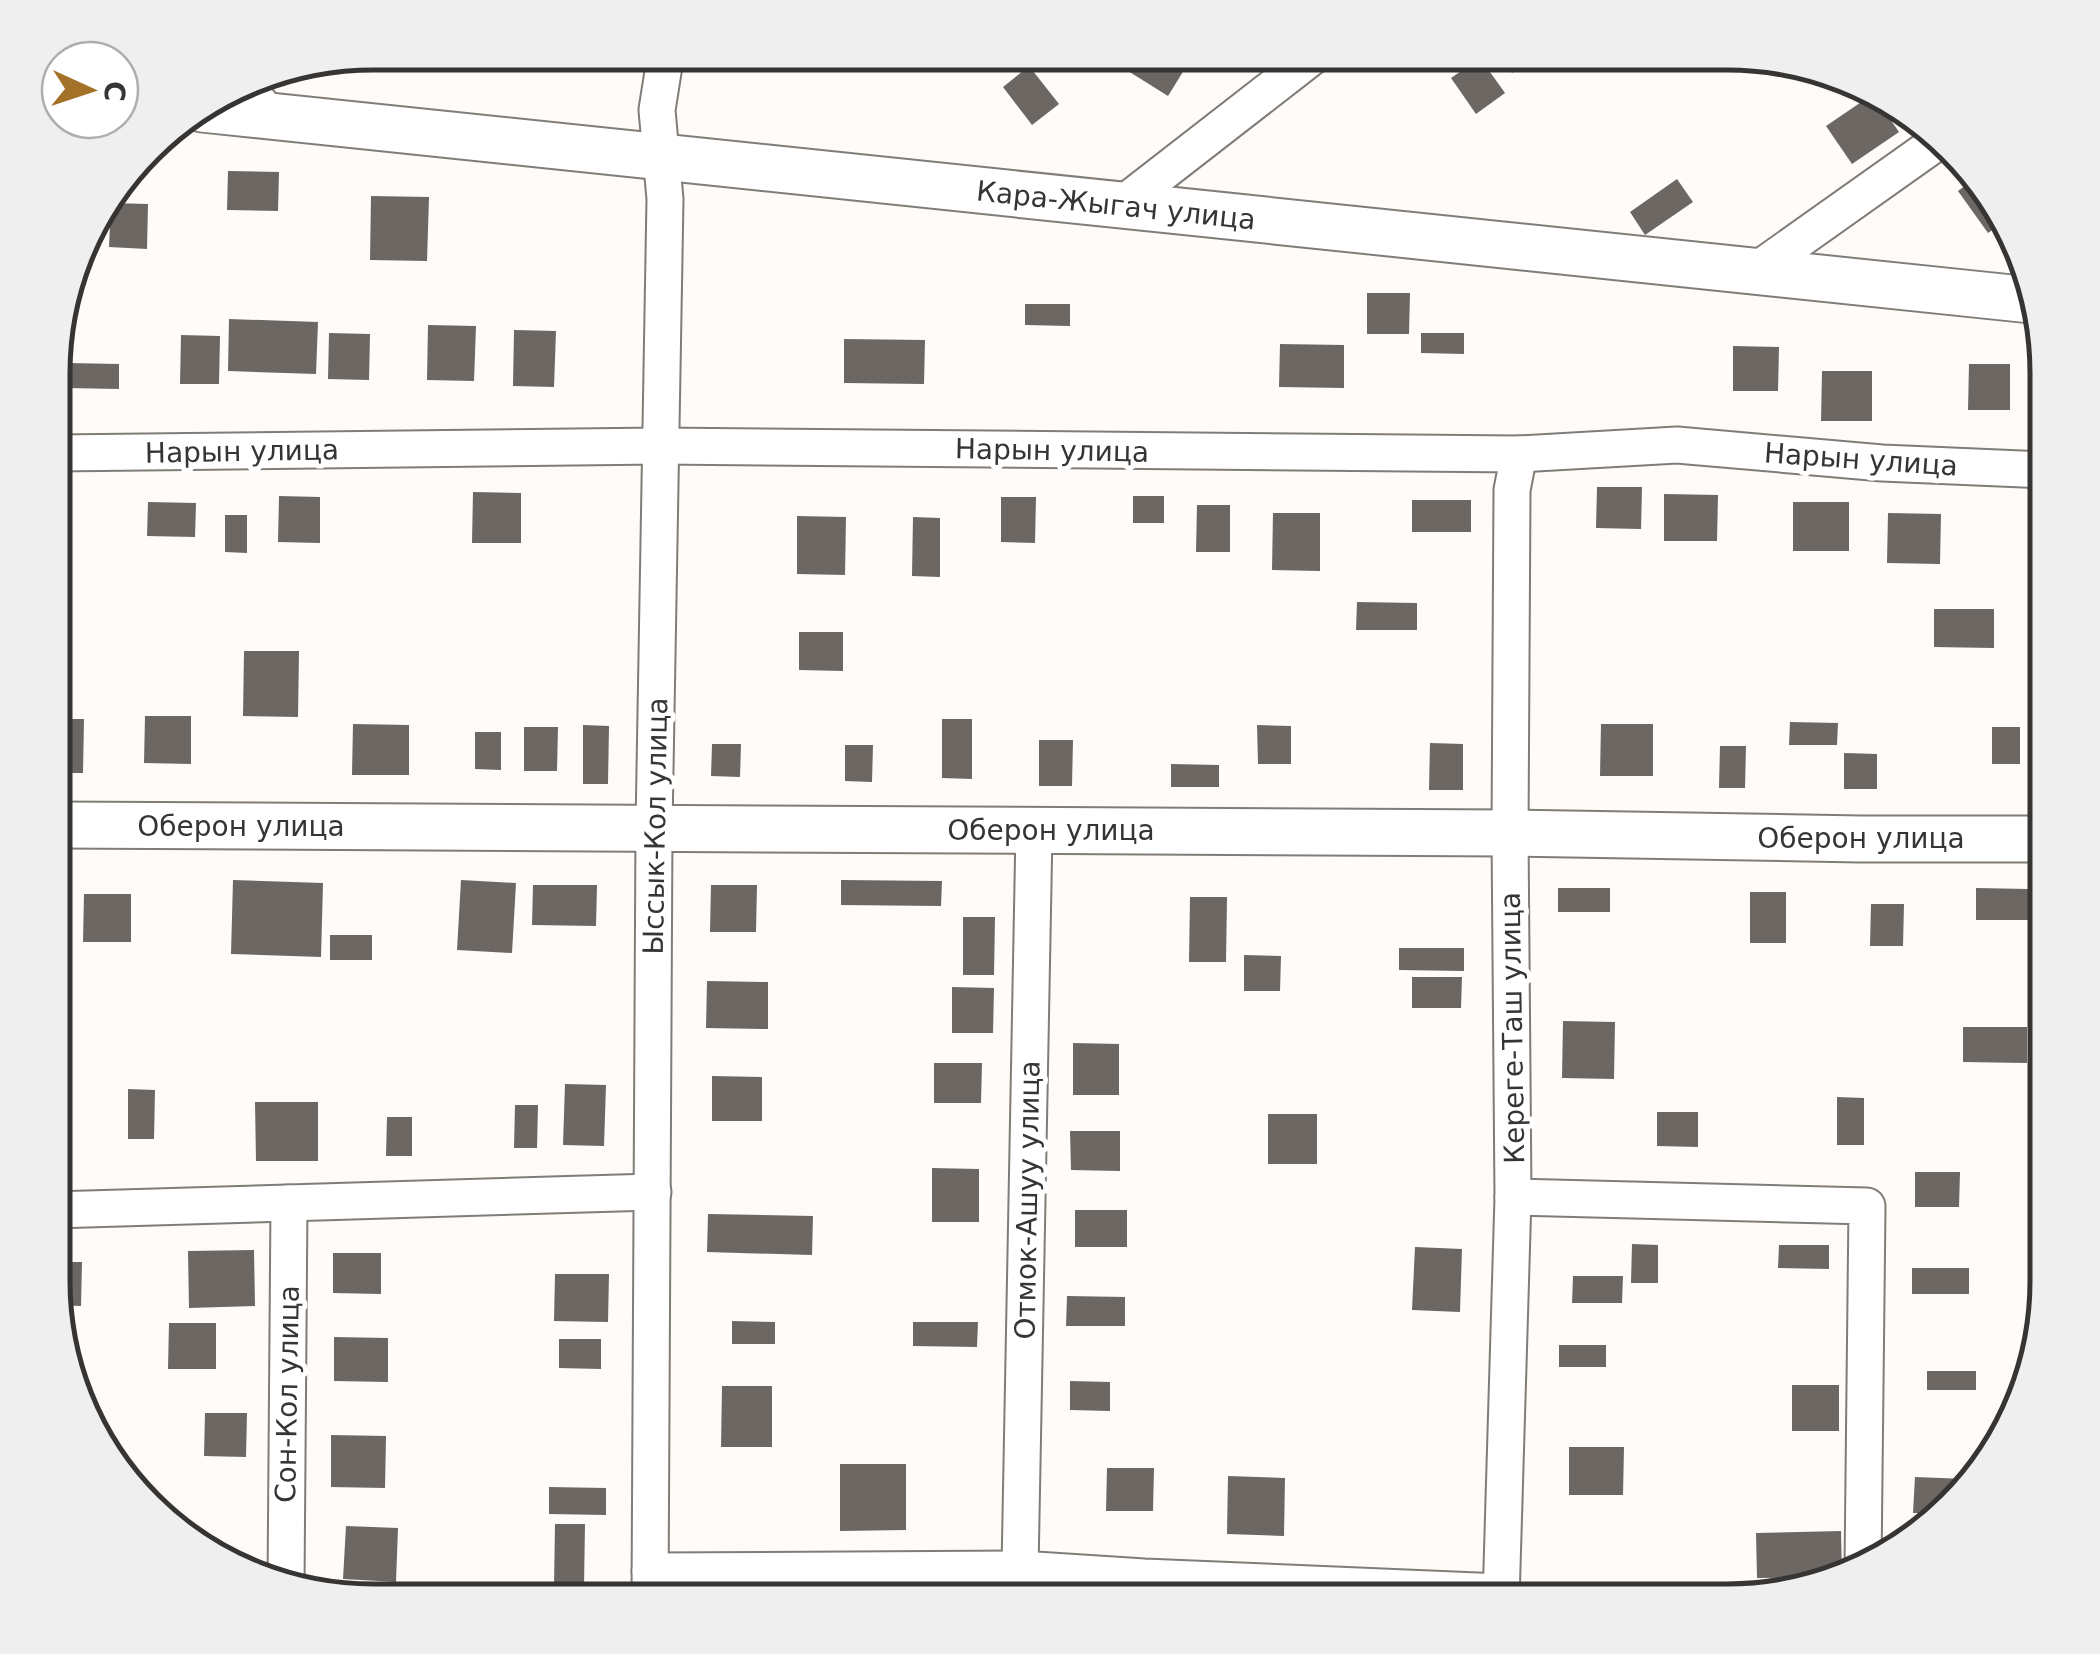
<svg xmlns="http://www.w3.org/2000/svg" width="2100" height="1654" viewBox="0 0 2100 1654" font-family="'DejaVu Sans',sans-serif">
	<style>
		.building { fill: #6c6763 }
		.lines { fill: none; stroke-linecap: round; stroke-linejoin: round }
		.minor-casing { stroke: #817c77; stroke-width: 39 }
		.tertiary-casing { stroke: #817c77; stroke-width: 49 }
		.minor { stroke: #fff; stroke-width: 35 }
		.tertiary { stroke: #fff; stroke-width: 45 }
		.labels { text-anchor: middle; stroke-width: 10; stroke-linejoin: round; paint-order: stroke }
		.street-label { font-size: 28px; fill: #373533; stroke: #fff }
		.rim { fill: none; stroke: #373533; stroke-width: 5 }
	</style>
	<rect width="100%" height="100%" fill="#fefbf8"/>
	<g class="building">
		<polygon points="1117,53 1192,53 1194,54 1168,96 1112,61"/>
		<polygon points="1498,53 1541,53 1512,73"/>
		<polygon points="1480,58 1505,93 1476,114 1451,78"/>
		<polygon points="1029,66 1059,104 1032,125 1003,87"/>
		<polygon points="1873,94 1899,132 1852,164 1826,126"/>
		<polygon points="228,171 279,172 278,211 227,210"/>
		<polygon points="1677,179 1693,202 1645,235 1630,212"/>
		<polygon points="1974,179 2006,221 1988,233 1958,191"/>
		<polygon points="371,196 429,197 427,261 370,260"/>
		<polygon points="111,203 148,204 147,249 109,247"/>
		<polygon points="1367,293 1410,293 1409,334 1367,334"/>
		<polygon points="1025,304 1070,304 1070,326 1025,325"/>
		<polygon points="229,319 318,322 316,374 228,371"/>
		<polygon points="428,325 476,326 474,381 427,380"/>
		<polygon points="514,330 556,331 554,387 513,386"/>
		<polygon points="329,333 370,334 369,380 328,379"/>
		<polygon points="1421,333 1464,333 1464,354 1421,353"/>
		<polygon points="181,335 220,336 219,384 180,384"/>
		<polygon points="844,339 925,340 924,384 844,383"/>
		<polygon points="1280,344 1344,345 1344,388 1279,387"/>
		<polygon points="1733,346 1779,347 1778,391 1733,391"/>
		<polygon points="67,363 119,364 119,389 66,388"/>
		<polygon points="1969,364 2010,364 2010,410 1968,410"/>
		<polygon points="1822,371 1872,371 1872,421 1821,421"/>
		<polygon points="1597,487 1642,487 1641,529 1596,528"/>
		<polygon points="473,492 521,493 521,543 472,543"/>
		<polygon points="1664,494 1718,495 1717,541 1664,541"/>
		<polygon points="279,496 320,497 320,543 278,542"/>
		<rect x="1133" y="496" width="31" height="27"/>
		<polygon points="1001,497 1036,497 1035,543 1001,542"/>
		<rect x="1412" y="500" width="59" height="32"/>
		<polygon points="148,502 196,503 195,537 147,536"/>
		<rect x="1793" y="502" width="56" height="49"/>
		<polygon points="1197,505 1230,505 1230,552 1196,552"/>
		<polygon points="1273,513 1320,513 1320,571 1272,570"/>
		<polygon points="1888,513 1941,514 1940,564 1887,563"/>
		<polygon points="225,515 247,515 247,553 225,552"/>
		<polygon points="797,516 846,517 845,575 797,574"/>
		<polygon points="913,517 940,518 940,577 912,576"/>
		<polygon points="1357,602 1417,603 1417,630 1356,630"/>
		<polygon points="1934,609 1994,609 1994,648 1934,647"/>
		<polygon points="799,632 843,632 843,671 799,670"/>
		<polygon points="244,651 299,651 298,717 243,716"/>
		<polygon points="145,716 191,716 191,764 144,763"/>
		<polygon points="54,719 84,719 83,773 54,773"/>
		<polygon points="942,719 972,719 972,779 942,778"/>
		<polygon points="1790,722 1838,723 1837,745 1789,745"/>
		<polygon points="353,724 409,725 409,775 352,775"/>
		<polygon points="1601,724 1653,724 1653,776 1600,776"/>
		<polygon points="583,725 609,726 608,784 583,784"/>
		<polygon points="1257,725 1291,726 1291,764 1258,764"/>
		<polygon points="524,727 558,727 557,771 524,771"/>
		<rect x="1992" y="727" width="28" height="37"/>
		<polygon points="475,732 501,732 501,770 475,769"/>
		<polygon points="1039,740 1073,740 1072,786 1039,786"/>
		<polygon points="1430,743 1463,744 1463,790 1429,790"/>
		<polygon points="712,744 741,744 740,777 711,776"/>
		<polygon points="845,745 873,745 872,782 845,781"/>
		<polygon points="1720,746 1746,746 1745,788 1719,788"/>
		<polygon points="1844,753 1877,754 1877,789 1844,789"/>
		<polygon points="1171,764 1219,765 1219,787 1171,787"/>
		<polygon points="233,880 323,883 321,957 231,954"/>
		<polygon points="461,880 516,883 512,953 457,950"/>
		<polygon points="841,880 942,881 941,906 841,905"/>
		<polygon points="533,885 597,885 596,926 532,925"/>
		<polygon points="711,885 757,885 756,932 710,932"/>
		<rect x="1558" y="888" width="52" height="24"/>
		<polygon points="1976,888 2028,889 2028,920 1976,920"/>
		<rect x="1750" y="892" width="36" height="51"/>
		<polygon points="84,894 131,894 131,942 83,942"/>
		<polygon points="1190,897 1227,897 1226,962 1189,962"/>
		<polygon points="1871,904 1904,904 1903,946 1870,946"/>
		<polygon points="963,917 995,917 994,975 963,975"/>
		<rect x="330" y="935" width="42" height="25"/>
		<polygon points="1399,948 1464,948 1464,971 1399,970"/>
		<polygon points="1244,955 1281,956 1280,991 1244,991"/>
		<polygon points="1412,977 1462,977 1461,1008 1412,1008"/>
		<polygon points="707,981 768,982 768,1029 706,1028"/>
		<polygon points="952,987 994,988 993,1033 952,1033"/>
		<polygon points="1563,1021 1615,1022 1614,1079 1562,1078"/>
		<polygon points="1963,1027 2027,1027 2027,1063 1963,1062"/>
		<polygon points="1073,1043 1119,1044 1119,1095 1073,1095"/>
		<polygon points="934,1063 982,1063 981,1103 934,1103"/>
		<polygon points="712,1076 762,1077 762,1121 712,1121"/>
		<polygon points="565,1084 606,1085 604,1146 563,1145"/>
		<polygon points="128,1089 155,1090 154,1139 128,1139"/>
		<polygon points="1837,1097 1864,1098 1864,1145 1837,1145"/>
		<polygon points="255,1102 318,1102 318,1161 256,1161"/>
		<polygon points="515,1105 538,1105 537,1148 514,1148"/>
		<polygon points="1657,1112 1698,1112 1698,1147 1657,1146"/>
		<rect x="1268" y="1114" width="49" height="50"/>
		<polygon points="387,1117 412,1117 412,1156 386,1156"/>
		<polygon points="1070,1131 1120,1131 1120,1171 1071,1170"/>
		<polygon points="932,1168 979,1169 979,1222 932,1222"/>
		<polygon points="1915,1172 1960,1172 1959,1207 1915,1207"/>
		<rect x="1075" y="1210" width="52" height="37"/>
		<polygon points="708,1214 813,1216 812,1255 707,1252"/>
		<polygon points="1632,1244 1658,1245 1658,1283 1631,1283"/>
		<polygon points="1779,1245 1829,1245 1829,1269 1778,1268"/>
		<polygon points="1415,1247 1462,1249 1460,1312 1412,1310"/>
		<polygon points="254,1250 255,1306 189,1308 188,1251"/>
		<polygon points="333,1253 381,1253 381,1294 333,1293"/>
		<polygon points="53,1262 82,1262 81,1306 54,1305"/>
		<rect x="1912" y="1268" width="57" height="26"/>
		<polygon points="555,1274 609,1274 608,1322 554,1321"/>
		<polygon points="1573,1276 1623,1276 1622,1303 1572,1303"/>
		<polygon points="1067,1296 1125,1297 1125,1326 1066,1326"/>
		<polygon points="732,1321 775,1322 775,1344 732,1344"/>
		<polygon points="913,1322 978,1322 977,1347 913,1346"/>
		<polygon points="169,1323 216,1323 216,1369 168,1369"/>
		<polygon points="334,1337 388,1338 388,1382 334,1381"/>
		<polygon points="559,1339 601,1339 601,1369 559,1368"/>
		<rect x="1559" y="1345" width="47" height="22"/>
		<rect x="1927" y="1371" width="49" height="19"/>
		<polygon points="1070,1381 1110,1382 1110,1411 1070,1410"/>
		<rect x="1792" y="1385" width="47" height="46"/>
		<polygon points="722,1386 772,1386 772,1447 721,1447"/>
		<polygon points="205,1413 247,1413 246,1457 204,1456"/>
		<polygon points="331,1435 386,1436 385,1488 331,1487"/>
		<polygon points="1569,1447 1624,1447 1623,1495 1569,1495"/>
		<polygon points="840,1464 906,1464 906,1530 840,1531"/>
		<polygon points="1107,1468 1154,1468 1153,1511 1106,1511"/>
		<polygon points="1228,1476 1285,1478 1284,1536 1227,1534"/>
		<polygon points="1915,1477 1967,1479 1967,1494 1939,1513 1913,1513"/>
		<polygon points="549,1487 606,1488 606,1515 549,1514"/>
		<polygon points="555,1524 585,1524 584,1586 554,1586"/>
		<polygon points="346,1526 398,1528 396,1582 343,1579"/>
		<polygon points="1841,1531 1842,1577 1757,1578 1756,1533"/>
		<polygon points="184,1536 204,1536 204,1548"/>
	</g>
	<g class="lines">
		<defs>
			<g id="minor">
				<polyline points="245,84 270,116"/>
				<polyline points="1120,206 1317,53"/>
				<polyline points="1754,272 1943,138"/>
				<polyline points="55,453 660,446 1519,454 1677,445 1882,463 2047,470"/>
				<polyline points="1513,1197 1867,1206 1863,1567"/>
				<polyline points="53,1210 653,1192"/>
				<polyline points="1020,1569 1034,831"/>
				<polyline points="650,1571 1020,1569 1144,1577 1501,1592"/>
				<polyline points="286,1585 289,1203"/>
				<polyline points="650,1601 654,827 665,199 657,110 666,53"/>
				<polyline points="1501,1601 1513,1197 1510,833 1512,490 1519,454"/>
			</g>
			<g id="tertiary">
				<polyline points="202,109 2031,300"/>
				<polyline points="54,825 1510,833 1861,839 2047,839"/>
			</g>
		</defs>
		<use href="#minor" class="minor-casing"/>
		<use href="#tertiary" class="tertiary-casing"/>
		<use href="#minor" class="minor"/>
		<use href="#tertiary" class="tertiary"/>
	</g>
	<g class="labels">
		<g class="street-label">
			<text transform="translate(1116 205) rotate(6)" y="10">Кара-Жыгач улица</text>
			<text transform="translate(1052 450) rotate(1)" y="10">Нарын улица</text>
			<text transform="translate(242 451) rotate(-1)" y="10">Нарын улица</text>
			<text transform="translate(1861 459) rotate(4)" y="10">Нарын улица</text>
			<text x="241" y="836">Оберон улица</text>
			<text transform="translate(655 826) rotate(-89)" y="10">Ыссык-Кол улица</text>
			<text x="1051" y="840">Оберон улица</text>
			<text x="1861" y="848">Оберон улица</text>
			<text transform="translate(1512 1028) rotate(-91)" y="10">Кереге-Таш улица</text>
			<text transform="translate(1027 1200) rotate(-89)" y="10">Отмок-Ашуу улица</text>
			<text transform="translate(287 1394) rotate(-89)" y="10">Сон-Кол улица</text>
		</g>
	</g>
	<path d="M0 0H2100V1654H0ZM373 70H1727A303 303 0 0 1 2030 373V1281A303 303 0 0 1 1727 1584H373A303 303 0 0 1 70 1281V373A303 303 0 0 1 373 70Z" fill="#efefef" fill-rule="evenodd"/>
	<path class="rim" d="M373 70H1727A303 303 0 0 1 2030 373V1281A303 303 0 0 1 1727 1584H373A303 303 0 0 1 70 1281V373A303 303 0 0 1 373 70Z"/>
	<g transform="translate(90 90) rotate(93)"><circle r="48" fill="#ffffff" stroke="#afaead" stroke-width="2.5"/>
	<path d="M0-8L18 38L0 25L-18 38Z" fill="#a37127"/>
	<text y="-15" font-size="28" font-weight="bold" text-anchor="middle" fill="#373533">С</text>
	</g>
</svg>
